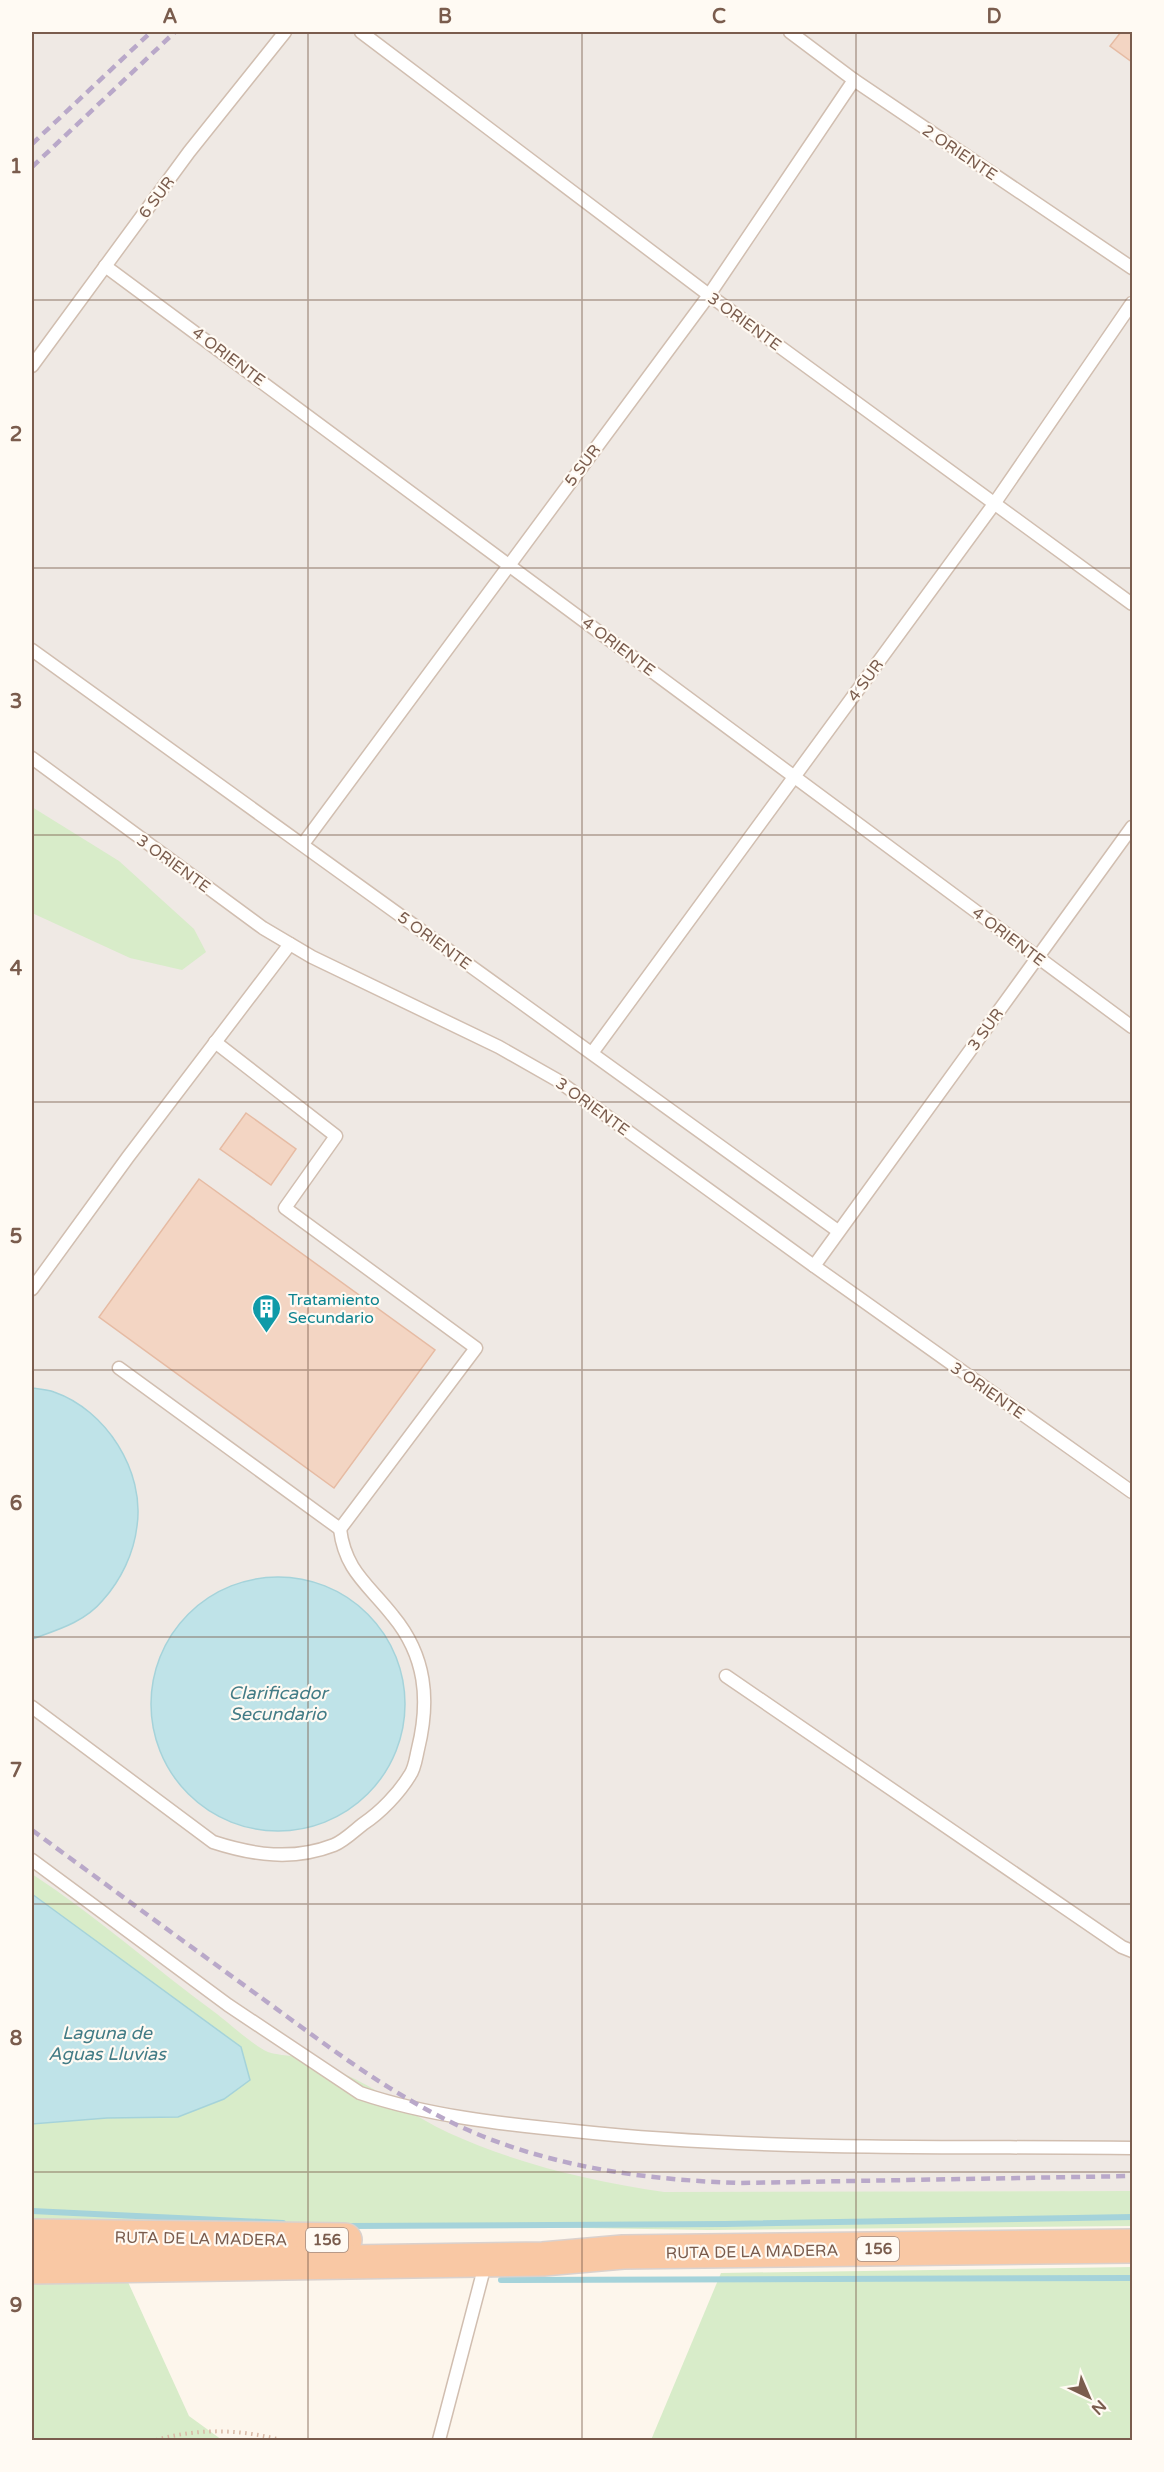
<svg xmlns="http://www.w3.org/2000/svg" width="1164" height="2472" viewBox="0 0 1164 2472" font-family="'Varela Round',sans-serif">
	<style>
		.industrial { fill: #efe9e4 }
		.green { fill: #d8ecc9 }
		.water { fill: #bfe3e8; stroke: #a5d3da; stroke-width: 1.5 }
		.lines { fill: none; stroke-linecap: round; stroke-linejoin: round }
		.stream { stroke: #a5d3da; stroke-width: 6 }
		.building { fill: #f3d5c3; stroke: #e6bba3; stroke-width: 1.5 }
		.service-casing { stroke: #d1beb0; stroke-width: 15 }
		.trunk-casing { stroke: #dad1cd; stroke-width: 36 }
		.path { stroke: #d9b8a5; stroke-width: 4; stroke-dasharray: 1.5 4.5; stroke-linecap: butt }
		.service { stroke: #fff; stroke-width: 12 }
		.trunk { stroke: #f9c8a4; stroke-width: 33 }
		.rail { stroke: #b9a8c9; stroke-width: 4.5; stroke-dasharray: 9 6; stroke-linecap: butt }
		.grid { fill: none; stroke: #7a5c4d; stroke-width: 1.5; stroke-opacity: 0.55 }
		.labels { text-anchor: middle; stroke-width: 4.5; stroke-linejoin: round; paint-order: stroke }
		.shield { fill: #fffaf3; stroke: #a28b7f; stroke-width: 1.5 }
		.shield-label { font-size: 15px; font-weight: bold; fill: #7a5c4d }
		.street-label { font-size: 16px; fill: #7a5c4d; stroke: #fffaf3 }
		.culture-label { font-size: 16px; fill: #0d838f; stroke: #fffaf3; text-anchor: start }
		.water-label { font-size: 18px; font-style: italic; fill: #437c86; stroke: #fffaf3 }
		.neatline { fill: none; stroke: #7a5c4d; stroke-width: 2 }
		.grid-label { font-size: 20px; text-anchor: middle; font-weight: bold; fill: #7a5c4d }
	</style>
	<rect width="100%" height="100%" fill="#fdf6ec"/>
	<polygon class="industrial" points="32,32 1132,32 1132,2191 580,2193 32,2191"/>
	<g class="green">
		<polygon points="32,807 119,861 194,929 206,952 182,970 130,958 32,913"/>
		<path d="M32,1874C97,1916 154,1968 217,2014C230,2024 254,2046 268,2052C276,2055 287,2055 295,2057C311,2061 327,2066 342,2073C380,2089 412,2116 449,2133C517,2164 590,2181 664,2192L1132,2191V2226L708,2230L32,2219V2124L107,2118L178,2117L241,2047L32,1894Z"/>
		<polygon points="1132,2267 1132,2440 651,2440 721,2273"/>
		<polygon points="128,2282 189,2416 222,2440 32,2440 32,2283"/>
	</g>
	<g class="water">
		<path d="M32,1388C39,1389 47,1389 54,1392C106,1410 145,1471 137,1526C134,1553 121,1580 103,1600C85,1622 57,1630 32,1639Z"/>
		<circle cx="278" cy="1704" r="127"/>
		<polygon points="32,1894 241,2047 250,2080 224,2099 178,2117 107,2118 32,2124"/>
	</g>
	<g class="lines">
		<g class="stream">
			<polyline points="32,2211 283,2223"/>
			<polyline points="347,2226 725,2224 1132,2217"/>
			<polyline points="501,2280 1132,2278"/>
		</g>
	</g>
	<g class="building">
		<polygon points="1121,32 1132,32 1132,62 1110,46"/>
		<polygon points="246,1113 296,1149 271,1185 220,1149"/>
		<polygon points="199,1179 435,1350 334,1488 99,1317"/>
	</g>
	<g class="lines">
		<defs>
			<g id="service">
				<polyline points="361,32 709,295 1132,604"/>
				<polyline points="790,32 854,80 1132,268"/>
				<polyline points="105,266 1132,1027"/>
				<polyline points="32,366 189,152 285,32"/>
				<polyline points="32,650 838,1231"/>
				<polyline points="32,758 263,928 312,957 499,1047 557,1080 814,1266 1132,1492"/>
				<polyline points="303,844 709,295 854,80"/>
				<polyline points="592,1053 994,504 1132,303"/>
				<polyline points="814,1266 1132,827"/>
				<polyline points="32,1289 128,1157 290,944"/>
				<polyline points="119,1368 340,1529 476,1348 285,1208 336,1136 215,1042"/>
				<polyline points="726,1676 1122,1947 1132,1951"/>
				<path d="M32,1707L213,1842C253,1855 293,1861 334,1845C344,1841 354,1831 363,1824C381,1812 399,1793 410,1775C415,1768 416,1757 418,1749C430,1700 426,1656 393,1616C369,1585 345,1571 340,1529"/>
				<path d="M32,1860L228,2005L360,2093C428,2116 502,2124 574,2131C759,2151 946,2146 1132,2148"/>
				<polyline points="439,2440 486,2261"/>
			</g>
			<g id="trunk">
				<polyline points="32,2236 345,2240"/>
				<polyline points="32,2267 543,2259 623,2252 1132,2246"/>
			</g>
		</defs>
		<use href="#service" class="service-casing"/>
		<use href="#trunk" class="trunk-casing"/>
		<path class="path" d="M156,2440C198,2428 239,2429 281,2440"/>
		<use href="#service" class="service"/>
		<use href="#trunk" class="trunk"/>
		<g class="rail">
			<polyline points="32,144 151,32"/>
			<polyline points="32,167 175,32"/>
			<path d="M32,1830C109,1887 186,1943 263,1999C333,2050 401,2103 482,2136C565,2169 651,2180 740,2183L1132,2176"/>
		</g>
	</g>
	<path class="grid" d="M308,32V2440M582,32V2440M856,32V2440M32,300H1132M32,568H1132M32,835H1132M32,1102H1132M32,1370H1132M32,1637H1132M32,1904H1132M32,2172H1132"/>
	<defs>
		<symbol id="building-pin" viewBox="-11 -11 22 30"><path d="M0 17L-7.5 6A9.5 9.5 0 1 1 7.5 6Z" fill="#0f9aa8" stroke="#fffaf3"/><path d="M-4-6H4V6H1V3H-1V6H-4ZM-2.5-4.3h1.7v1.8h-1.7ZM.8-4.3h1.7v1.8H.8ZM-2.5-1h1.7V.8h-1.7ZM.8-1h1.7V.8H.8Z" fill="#fff"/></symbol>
	</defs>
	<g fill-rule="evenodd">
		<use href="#building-pin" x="250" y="1292" width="33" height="45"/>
	</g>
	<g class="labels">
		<g class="shield">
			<rect x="306" y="2228" width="42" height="24" rx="4.5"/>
			<rect x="857" y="2237" width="42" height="24" rx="4.5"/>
		</g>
		<g class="shield-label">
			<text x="327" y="2245">156</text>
			<text x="878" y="2254">156</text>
		</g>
		<g class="street-label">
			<text transform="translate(960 152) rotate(34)" y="6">2 ORIENTE</text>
			<text transform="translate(156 197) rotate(-53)" y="6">6 SUR</text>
			<text transform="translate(745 321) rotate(36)" y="6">3 ORIENTE</text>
			<text transform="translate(229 356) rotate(37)" y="6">4 ORIENTE</text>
			<text transform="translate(582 465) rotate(-53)" y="6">5 SUR</text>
			<text transform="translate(619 646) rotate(37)" y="6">4 ORIENTE</text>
			<text transform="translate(865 680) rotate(-54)" y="6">4 SUR</text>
			<text transform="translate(174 863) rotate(36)" y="6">3 ORIENTE</text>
			<text transform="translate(1009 936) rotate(37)" y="6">4 ORIENTE</text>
			<text transform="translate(435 940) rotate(36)" y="6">5 ORIENTE</text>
			<text transform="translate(985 1029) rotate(-54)" y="6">3 SUR</text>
			<text transform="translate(593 1106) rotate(36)" y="6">3 ORIENTE</text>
			<text transform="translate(988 1390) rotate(35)" y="6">3 ORIENTE</text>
			<text transform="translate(201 2238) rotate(1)" y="6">RUTA DE LA MADERA</text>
			<text transform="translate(752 2251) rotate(-1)" y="6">RUTA DE LA MADERA</text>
		</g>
		<g class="culture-label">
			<text x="288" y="1305">Tratamiento<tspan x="288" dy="18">Secundario</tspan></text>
		</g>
		<g class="water-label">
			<text x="278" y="1699">Clarificador<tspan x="278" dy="21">Secundario</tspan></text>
			<text x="107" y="2039">Laguna de<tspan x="107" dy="21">Aguas Lluvias</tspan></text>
		</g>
	</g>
	<rect width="1164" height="2472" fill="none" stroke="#fffaf3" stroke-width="66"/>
	<g transform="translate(1089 2397) rotate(136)" stroke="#fffaf3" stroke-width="4.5" paint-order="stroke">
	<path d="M0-4.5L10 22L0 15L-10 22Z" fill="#7a5c4d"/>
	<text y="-9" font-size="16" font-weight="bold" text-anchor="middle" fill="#7a5c4d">N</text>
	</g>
	<rect x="33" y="33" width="1098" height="2406" class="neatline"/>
	<g class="grid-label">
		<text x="170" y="23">A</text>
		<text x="445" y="23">B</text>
		<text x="719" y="23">C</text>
		<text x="994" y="23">D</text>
		<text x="16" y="173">1</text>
		<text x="16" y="441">2</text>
		<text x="16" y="708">3</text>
		<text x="16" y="975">4</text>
		<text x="16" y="1243">5</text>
		<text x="16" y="1510">6</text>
		<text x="16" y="1777">7</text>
		<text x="16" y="2045">8</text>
		<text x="16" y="2312">9</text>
	</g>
</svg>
